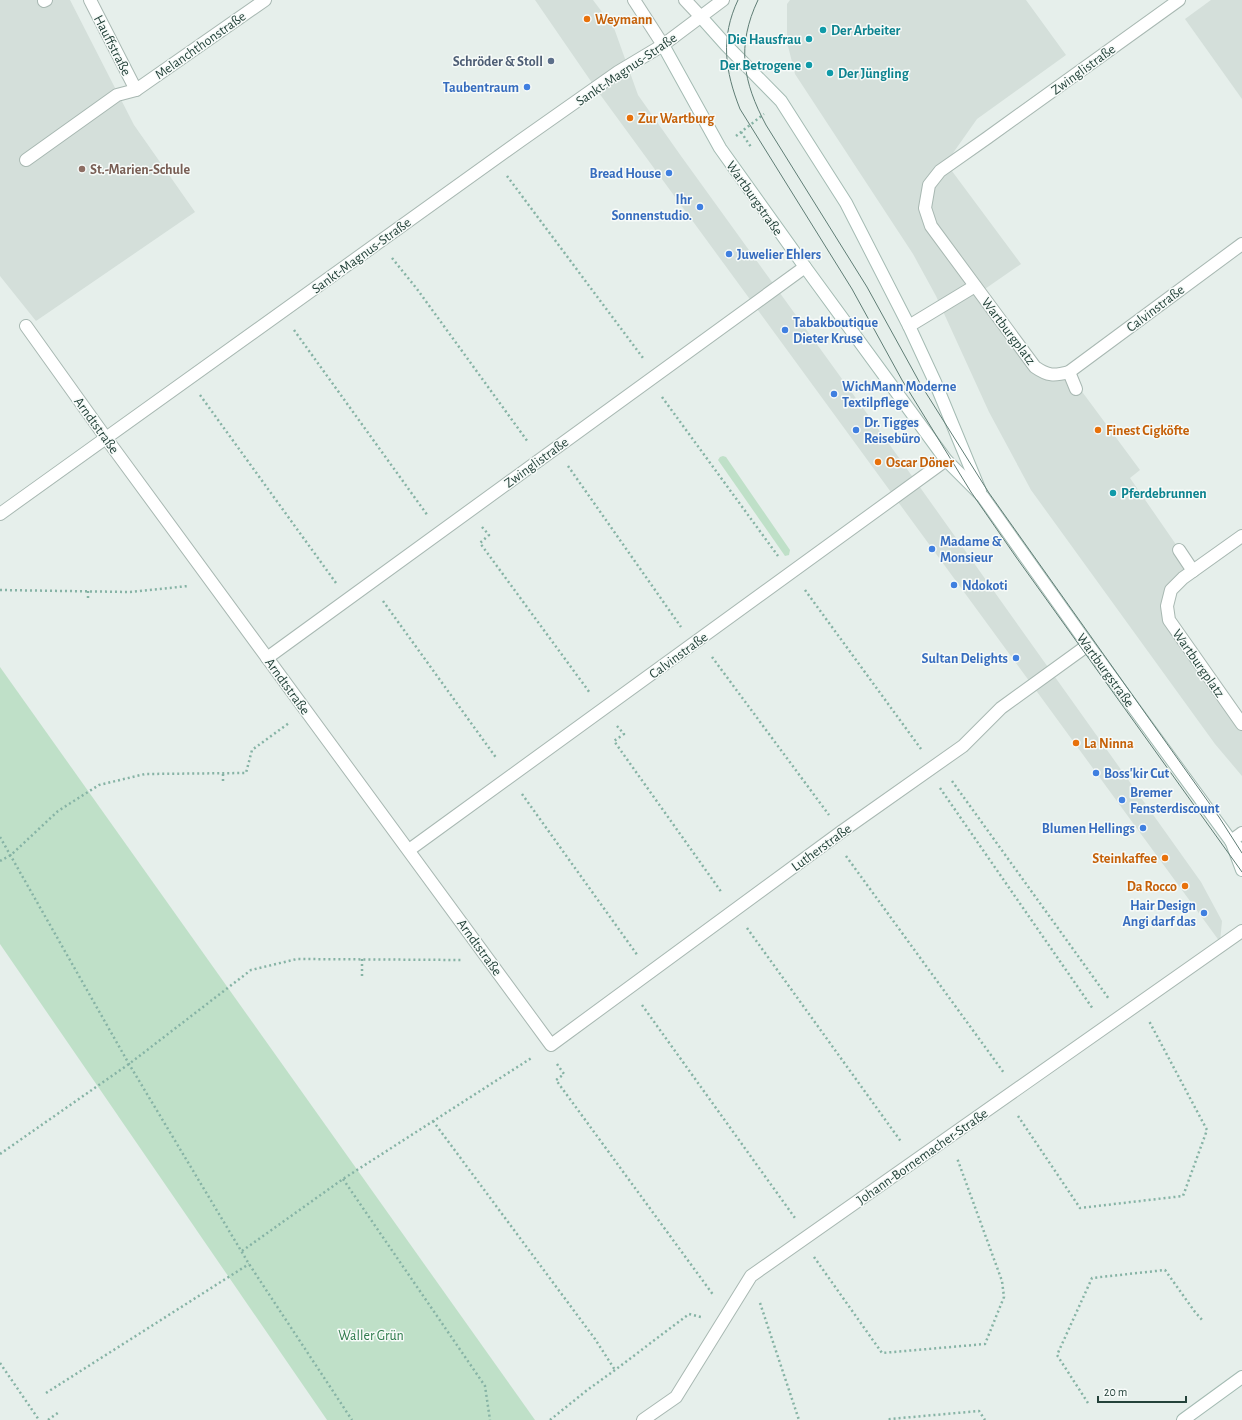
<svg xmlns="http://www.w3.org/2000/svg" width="1242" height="1420" viewBox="0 0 1242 1420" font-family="'Alegreya Sans',sans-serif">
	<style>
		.built { fill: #d4dfda }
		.green { fill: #bfe0c8 }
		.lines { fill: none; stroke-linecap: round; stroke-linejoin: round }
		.lane-casing { stroke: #a8b8b2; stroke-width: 14 }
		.street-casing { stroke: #a8b8b2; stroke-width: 14 }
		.secondary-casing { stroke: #a4bbb3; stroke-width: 14 }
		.path { stroke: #86b3a5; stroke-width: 2.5; stroke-dasharray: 2 3; stroke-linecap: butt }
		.lane { stroke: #fff; stroke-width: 12 }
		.street { stroke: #fff; stroke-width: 12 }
		.secondary { stroke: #fff; stroke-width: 12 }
		.tram { stroke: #5f7d75; stroke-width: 1 }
		.food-dot { fill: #e8710a; stroke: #f7fbf9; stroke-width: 1.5 }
		.culture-dot { fill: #0f9aa8; stroke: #f7fbf9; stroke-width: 1.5 }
		.service-dot { fill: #5c6f8a; stroke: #f7fbf9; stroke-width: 1.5 }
		.shop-dot { fill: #3f7fe0; stroke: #f7fbf9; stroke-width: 1.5 }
		.education-dot { fill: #8d6e63; stroke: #f7fbf9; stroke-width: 1.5 }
		.labels { text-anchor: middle; stroke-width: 3; stroke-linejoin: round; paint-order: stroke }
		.food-label { font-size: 14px; font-weight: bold; fill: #c56008; stroke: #f7fbf9; text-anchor: start }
		.culture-label { font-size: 14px; font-weight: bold; fill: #0d838f; stroke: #f7fbf9; text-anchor: start }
		.street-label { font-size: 14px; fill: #24423a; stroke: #f7fbf9 }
		.service-label { font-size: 14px; font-weight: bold; fill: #4e5e75; stroke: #f7fbf9; text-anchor: end }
		.shop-label { font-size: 14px; font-weight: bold; fill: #366cbe; stroke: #f7fbf9; text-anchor: start }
		.education-label { font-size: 14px; font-weight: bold; fill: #785e54; stroke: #f7fbf9; text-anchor: start }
		.park-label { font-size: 14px; fill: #2d7a4b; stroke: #f7fbf9 }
	</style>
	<rect width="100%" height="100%" fill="#e6efeb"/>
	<g class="built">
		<polygon points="0,0 70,0 134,125 195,212 36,321 0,276"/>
		<polygon points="535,0 593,0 614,28 638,95 681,156 902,462 1201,882 1222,921 1220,942 599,93"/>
		<polygon points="790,0 1026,0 1066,55 977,119 946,163 1021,264 982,291 1045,371 1066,370 1140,470 1130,478 1195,572 1173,591 1171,620 1242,712 1242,776 1215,744 1031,490 989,412 936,296 913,254 795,74 787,42 787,4"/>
		<polygon points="1211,0 1242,0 1242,99 1185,19"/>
	</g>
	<g class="green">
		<polygon points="723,456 726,457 790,550 789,555 785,556 718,460 720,457"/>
		<polygon points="0,667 535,1420 327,1420 0,944"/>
	</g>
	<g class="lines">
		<defs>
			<g id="lane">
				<polyline points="44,1 46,0"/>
				<polyline points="26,160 117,95 136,90"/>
				<polyline points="1069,372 1076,389"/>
				<polyline points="1179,550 1193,571"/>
			</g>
			<g id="street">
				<polyline points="90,0 136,90 265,0"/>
				<polyline points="634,0 663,45"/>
				<polyline points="685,0 701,17"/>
				<path d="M1179,0L987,138L940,171L929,185L925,208L931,226L1035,367C1048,376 1054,376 1069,372L1242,244"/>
				<polyline points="26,326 106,438 551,1045 841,832 963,746 1001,708 1088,645"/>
				<polyline points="909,326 975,286"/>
				<polyline points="0,514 520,141 618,72 663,45 723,0"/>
				<polyline points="1242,536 1183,578 1171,590 1167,606 1169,620 1242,724"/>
				<polyline points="267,658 805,267"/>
				<polyline points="1231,841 1242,833"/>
				<polyline points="409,850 946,460"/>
				<polyline points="643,1420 676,1397 751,1276 1242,931"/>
			</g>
			<g id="secondary">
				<polyline points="701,17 726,45 781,101 846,203 909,326 935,382 980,491"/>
				<polyline points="663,45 720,148 805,267 946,460 983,497 1088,645 1231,841 1242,851"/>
				<polyline points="1232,843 1242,870"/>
				<polyline points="1183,1420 1242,1377"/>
			</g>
		</defs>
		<use href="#lane" class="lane-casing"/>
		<use href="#street" class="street-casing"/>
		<use href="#secondary" class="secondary-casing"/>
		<g class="path">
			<polyline points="741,132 751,147"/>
			<polyline points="736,136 764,114"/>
			<polyline points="507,176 643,358"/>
			<polyline points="392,258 417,289 528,442"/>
			<polyline points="294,330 428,516"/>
			<polyline points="200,395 336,583"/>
			<polyline points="662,397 778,556"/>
			<polyline points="568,466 681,627"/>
			<polyline points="482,527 489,535 480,543 590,693"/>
			<polyline points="0,590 130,592 188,586"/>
			<polyline points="805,590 921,749"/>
			<polyline points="88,591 88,601"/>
			<polyline points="383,601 497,759"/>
			<polyline points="712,657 829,815"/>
			<polyline points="617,726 624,734 614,741 722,893"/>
			<polyline points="223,774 223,783"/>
			<polyline points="952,781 1109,999"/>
			<polyline points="940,788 1093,1009"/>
			<polyline points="522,794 638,956"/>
			<polyline points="0,837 129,1064 249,1264 352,1420"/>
			<polyline points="846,856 1004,1073"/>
			<polyline points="0,861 11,855 58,811 99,785 145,774 246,773 252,750 289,723"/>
			<polyline points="747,928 902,1143"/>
			<polyline points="362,976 362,959"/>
			<polyline points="642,1005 795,1218"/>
			<polyline points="557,1064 564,1074 556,1080 714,1296"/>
			<polyline points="1018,1116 1080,1208 1183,1196 1207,1130 1149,1021"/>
			<polyline points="433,1121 595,1339 615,1370"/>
			<polyline points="0,1154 129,1064 251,970 297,959 463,960"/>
			<polyline points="343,1179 485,1386 490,1420"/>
			<polyline points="242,1251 343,1179 533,1057"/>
			<polyline points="814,1257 882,1353 985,1344 1004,1297 1002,1281 957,1158"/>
			<polyline points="760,1303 799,1420"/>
			<polyline points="0,1363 39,1420"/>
			<polyline points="46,1393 249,1264"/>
			<polyline points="1088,1403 1057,1355 1092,1278 1165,1270 1195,1312 1203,1321"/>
			<polyline points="48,1420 59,1412"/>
			<polyline points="550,1420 586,1391 615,1370 689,1314 701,1317"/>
			<polyline points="889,1420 890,1419 979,1411 985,1420"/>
		</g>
		<use href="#lane" class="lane"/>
		<use href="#street" class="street"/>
		<use href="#secondary" class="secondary"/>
		<g class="tram">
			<path d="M738,0C720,38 725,71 740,109L852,289L902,380L971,492L1016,557L1242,872"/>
			<path d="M758,0C736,46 743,82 766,125L867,287L921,385L989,493L1219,817L1242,853"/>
		</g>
	</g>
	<g class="food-dot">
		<circle cx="587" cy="19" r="4"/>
		<circle cx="630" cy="118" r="4"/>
		<circle cx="1098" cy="430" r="4"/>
		<circle cx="878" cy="462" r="4"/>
		<circle cx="1076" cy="743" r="4"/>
		<circle cx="1165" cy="858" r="4"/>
		<circle cx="1185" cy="886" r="4"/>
	</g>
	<g class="culture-dot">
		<circle cx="823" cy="30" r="4"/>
		<circle cx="809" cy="39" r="4"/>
		<circle cx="809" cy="65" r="4"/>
		<circle cx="830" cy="73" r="4"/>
		<circle cx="1113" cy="493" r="4"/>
	</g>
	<circle class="service-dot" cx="551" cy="61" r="4"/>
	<g class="shop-dot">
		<circle cx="527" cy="87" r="4"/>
		<circle cx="669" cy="173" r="4"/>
		<circle cx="700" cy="207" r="4"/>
		<circle cx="729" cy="254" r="4"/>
		<circle cx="785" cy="330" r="4"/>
		<circle cx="834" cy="394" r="4"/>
		<circle cx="856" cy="430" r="4"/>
		<circle cx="932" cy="549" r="4"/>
		<circle cx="954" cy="585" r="4"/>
		<circle cx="1016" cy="658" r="4"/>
		<circle cx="1096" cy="773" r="4"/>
		<circle cx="1122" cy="800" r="4"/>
		<circle cx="1143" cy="828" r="4"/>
		<circle cx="1204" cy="913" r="4"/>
	</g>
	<circle class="education-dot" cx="82" cy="169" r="4"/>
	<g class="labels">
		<g class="food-label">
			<text x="595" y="24">Weymann</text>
			<text x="638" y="123">Zur Wartburg</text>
			<text x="1106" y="435">Finest Cigköfte</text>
			<text x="886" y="467">Oscar Döner</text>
			<text x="1084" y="748">La Ninna</text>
			<text x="1157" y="863" text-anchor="end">Steinkaffee</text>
			<text x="1177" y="891" text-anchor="end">Da Rocco</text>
		</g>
		<g class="culture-label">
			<text x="831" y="35">Der Arbeiter</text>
			<text x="801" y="44" text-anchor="end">Die Hausfrau</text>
			<text x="801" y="70" text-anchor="end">Der Betrogene</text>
			<text x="838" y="78">Der Jüngling</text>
			<text x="1121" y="498">Pferdebrunnen</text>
		</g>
		<g class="street-label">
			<text transform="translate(113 45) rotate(63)" y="5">Hauffstraße</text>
			<text transform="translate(200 45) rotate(-35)" y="5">Melanchthonstraße</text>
			<text transform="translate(626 69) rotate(-34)" y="5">Sankt-Magnus-Straße</text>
			<text transform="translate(1083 69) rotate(-36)" y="5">Zwinglistraße</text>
			<text transform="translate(755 198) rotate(55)" y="5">Wartburgstraße</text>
			<text transform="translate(361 255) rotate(-36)" y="5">Sankt-Magnus-Straße</text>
			<text transform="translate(1155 308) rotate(-37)" y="5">Calvinstraße</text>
			<text transform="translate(1009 331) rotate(53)" y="5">Wartburgplatz</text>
			<text transform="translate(97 425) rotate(54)" y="5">Arndtstraße</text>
			<text transform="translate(536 462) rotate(-36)" y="5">Zwinglistraße</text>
			<text transform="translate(678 655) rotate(-36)" y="5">Calvinstraße</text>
			<text transform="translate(1199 663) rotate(55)" y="5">Wartburgplatz</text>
			<text transform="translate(1106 670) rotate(54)" y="5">Wartburgstraße</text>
			<text transform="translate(288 686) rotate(54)" y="5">Arndtstraße</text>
			<text transform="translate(821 847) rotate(-36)" y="5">Lutherstraße</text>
			<text transform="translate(480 947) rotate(54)" y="5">Arndtstraße</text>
			<text transform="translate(922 1156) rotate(-35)" y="5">Johann-Bornemacher-Straße</text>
		</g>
		<g class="service-label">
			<text x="543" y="66">Schröder &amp; Stoll</text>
		</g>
		<g class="shop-label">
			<text x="519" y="92" text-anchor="end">Taubentraum</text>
			<text x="661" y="178" text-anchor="end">Bread House</text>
			<text x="692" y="204" text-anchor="end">Ihr<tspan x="692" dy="16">Sonnenstudio.</tspan></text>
			<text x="737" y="259">Juwelier Ehlers</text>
			<text x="793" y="327">Tabakboutique<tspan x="793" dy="16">Dieter Kruse</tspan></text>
			<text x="842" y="391">WichMann Moderne<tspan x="842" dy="16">Textilpflege</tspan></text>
			<text x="864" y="427">Dr. Tigges<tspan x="864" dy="16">Reisebüro</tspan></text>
			<text x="940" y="546">Madame &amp;<tspan x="940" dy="16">Monsieur</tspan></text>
			<text x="962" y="590">Ndokoti</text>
			<text x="1008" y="663" text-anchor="end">Sultan Delights</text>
			<text x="1104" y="778">Boss'kir Cut</text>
			<text x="1130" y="797">Bremer<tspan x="1130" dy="16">Fensterdiscount</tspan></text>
			<text x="1135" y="833" text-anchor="end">Blumen Hellings</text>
			<text x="1196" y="910" text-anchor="end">Hair Design<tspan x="1196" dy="16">Angi darf das</tspan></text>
		</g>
		<g class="education-label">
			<text x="90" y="174">St.-Marien-Schule</text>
		</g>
		<g class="park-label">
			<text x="371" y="1340">Waller Grün</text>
		</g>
	</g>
	<path d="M1098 1396v6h88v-6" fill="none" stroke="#24423a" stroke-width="2"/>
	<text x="1104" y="1396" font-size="12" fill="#24423a" stroke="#f7fbf9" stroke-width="3" paint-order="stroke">20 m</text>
</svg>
